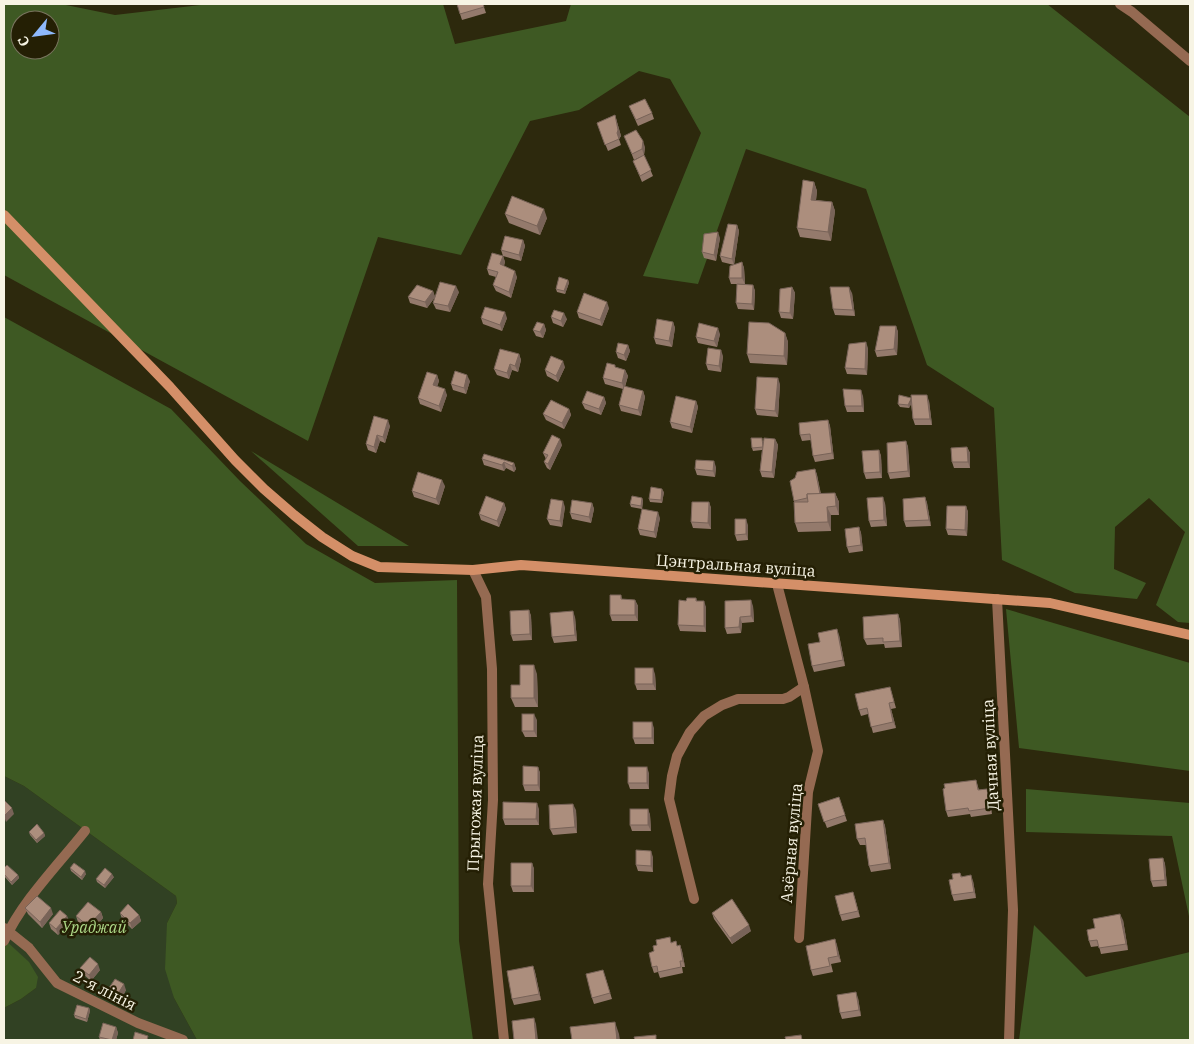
<svg xmlns="http://www.w3.org/2000/svg" width="1194" height="1044" viewBox="0 0 1194 1044" font-family="'IBM Plex Serif',serif">
	<style>
		.green { fill: #314123 }
		.forest { fill: #3e5923; fill-rule: evenodd }
		.lines { fill: none; stroke-linecap: round; stroke-linejoin: round }
		.street { stroke: #956a52; stroke-width: 10 }
		.secondary { stroke: #d48f68; stroke-width: 10 }
		.wall { fill: #947a6c }
		.shaded-wall { fill: #786358 }
		.building { fill: #ac8e7d; stroke: #786358 }
		.labels { text-anchor: middle; stroke-width: 5; stroke-linejoin: round; paint-order: stroke }
		.street-label { font-size: 16px; fill: #f7f4e4; stroke: #241f04 }
		.park-label { font-size: 16px; font-style: italic; fill: #add887; stroke: #241f04 }
	</style>
	<rect width="100%" height="100%" fill="#2d290d"/>
	<polygon class="green" points="4,776 24,786 176,896 177,903 167,923 174,998 197,1040 4,1040 4,1008 21,999 36,988 4,939"/>
	<g class="forest">
		<path d="M4,4H61L115,15L209,4H443L455,44L566,21L571,4H1047L1190,117V623L1178,622L1156,605L1185,532L1149,498L1115,527L1114,569L1146,583L1137,599L1075,593L1002,560L994,408L927,365L866,189L746,149L698,284L643,276L701,133L670,79L639,71L579,110L530,121L461,255L378,237L308,441L4,275ZM20,20H50V50H20Z"/>
		<polygon points="4,317 171,409 240,481 306,544 375,583 457,580 459,941 473,1040 197,1040 174,998 165,969 167,923 177,903 176,896 24,786 4,776"/>
		<polygon points="251,451 409,546 358,546"/>
		<polygon points="1006,609 1190,663 1190,771 1019,748"/>
		<polygon points="1026,789 1190,803 1190,921 1172,836 1026,832"/>
		<polygon points="1034,925 1086,977 1190,952 1190,1040 1019,1040"/>
		<polygon points="4,939 29,962 38,977 36,988 21,999 4,1008"/>
	</g>
	<g class="lines">
		<g class="street">
			<polyline points="1120,4 1132,12 1190,61"/>
			<polyline points="473,570 486,597 492,669 493,800 488,884 504,1040"/>
			<polyline points="777,584 804,687 818,751 808,792 799,938"/>
			<polyline points="997,599 1013,910 1009,1040"/>
			<polyline points="694,899 669,799 672,776 677,756 690,732 704,716 722,705 738,699 783,699 789,697 804,687"/>
			<polyline points="4,928 29,948 57,983 138,1023 183,1040"/>
			<path d="M4,941C22,901 58,865 85,831"/>
		</g>
		<polyline class="secondary" points="4,215 170,387 235,460 264,489 294,515 322,537 352,556 379,567 473,570 521,565 1050,603 1190,635"/>
	</g>
	<g class="wall">
		<polygon points="483,4 486,13 462,20 460,14"/>
		<polygon points="629,106 652,113 654,119 638,126"/>
		<polygon points="615,115 621,136 619,139 621,145 608,151 597,123"/>
		<polygon points="627,142 645,147 644,155 653,176 642,182 633,161 642,156 634,160"/>
		<polygon points="814,182 817,191 816,200 832,202 835,211 831,241 800,237 797,228"/>
		<polygon points="505,214 547,218 540,235 509,223"/>
		<polygon points="737,225 739,231 734,265 742,262 744,268 745,284 731,284 729,278 734,265 722,262 720,256"/>
		<polygon points="720,238 716,261 704,258 702,252"/>
		<polygon points="523,240 525,246 521,261 503,256 501,250"/>
		<polygon points="503,256 505,262 504,266 517,277 511,298 496,291 493,285 496,277 489,275 487,269"/>
		<polygon points="568,280 569,283 565,294 557,292 556,289"/>
		<polygon points="753,285 755,291 754,310 738,309 736,303"/>
		<polygon points="792,287 795,293 793,319 781,318 779,312"/>
		<polygon points="433,291 435,297 427,308 410,303 408,297"/>
		<polygon points="459,292 450,312 436,309 433,303"/>
		<polygon points="852,293 855,316 835,315 833,309"/>
		<polygon points="609,308 602,326 579,318 577,312"/>
		<polygon points="551,317 567,319 563,327 553,323"/>
		<polygon points="481,318 507,318 502,331 483,324"/>
		<polygon points="673,322 675,328 672,347 656,344 654,338"/>
		<polygon points="544,324 546,330 543,338 536,336 533,330"/>
		<polygon points="896,326 898,332 897,355 877,357 875,351"/>
		<polygon points="785,333 788,342 787,365 750,363 747,354"/>
		<polygon points="720,334 717,347 698,343 696,337"/>
		<polygon points="628,345 630,351 626,361 618,358 616,352"/>
		<polygon points="868,348 867,375 847,374 845,368"/>
		<polygon points="519,354 521,360 518,372 512,370 509,379 497,375 494,369"/>
		<polygon points="723,356 721,372 708,370 706,364"/>
		<polygon points="565,367 558,382 547,376 545,370"/>
		<polygon points="616,367 625,370 628,376 625,387 643,391 645,397 641,416 621,411 619,405 623,389 605,384 603,378"/>
		<polygon points="437,375 439,381 437,386 447,395 441,412 420,404 418,398"/>
		<polygon points="470,381 466,394 453,390 451,384"/>
		<polygon points="780,384 778,417 757,415 755,409"/>
		<polygon points="863,396 864,412 847,412 845,406"/>
		<polygon points="604,397 606,403 601,415 585,409 582,403"/>
		<polygon points="696,401 698,407 692,433 672,428 670,422"/>
		<polygon points="929,401 932,425 915,425 913,419 911,404 909,408 900,407 898,404"/>
		<polygon points="569,409 571,415 564,429 546,420 543,414"/>
		<polygon points="374,416 390,426 385,443 380,441 376,453 368,450 366,444"/>
		<polygon points="828,420 830,426 834,459 815,462 813,456 811,440 802,441 800,435"/>
		<polygon points="775,439 778,445 774,478 762,477 760,471 762,450 753,451 752,448 763,441"/>
		<polygon points="906,441 908,447 910,477 890,479 888,473"/>
		<polygon points="562,445 550,470 547,468 544,462 546,459 543,453"/>
		<polygon points="967,447 970,453 970,468 954,468 952,462"/>
		<polygon points="879,450 881,456 882,478 866,479 864,473"/>
		<polygon points="482,459 514,463 516,469 514,472 506,468 504,471 484,465"/>
		<polygon points="716,467 715,477 697,475 695,469"/>
		<polygon points="815,469 817,475 821,494 835,493 839,502 839,515 831,515 831,531 798,532 795,523 794,501"/>
		<polygon points="445,486 439,505 414,497 412,491"/>
		<polygon points="664,492 662,503 650,502 649,499"/>
		<polygon points="925,497 927,503 931,526 906,527 904,521"/>
		<polygon points="642,498 643,501 642,509 631,507 630,504"/>
		<polygon points="709,502 711,508 711,529 693,528 691,522"/>
		<polygon points="504,503 506,509 499,527 481,520 479,514"/>
		<polygon points="592,503 594,509 591,523 572,519 570,513"/>
		<polygon points="885,503 887,526 871,527 869,521"/>
		<polygon points="966,506 968,512 967,536 948,535 946,529"/>
		<polygon points="565,507 562,527 550,525 547,519"/>
		<polygon points="660,518 656,538 640,535 638,529"/>
		<polygon points="748,525 748,540 737,541 735,535"/>
		<polygon points="859,527 861,533 863,551 849,553 847,547"/>
		<polygon points="621,595 622,599 635,600 638,606 638,621 612,621 610,615"/>
		<polygon points="696,598 697,601 706,607 706,632 680,631 678,625 686,601"/>
		<polygon points="753,606 754,622 742,623 741,633 727,634 725,628"/>
		<polygon points="529,610 531,616 532,640 513,641 511,635"/>
		<polygon points="898,614 900,620 902,647 885,648 884,644 867,645 864,639"/>
		<polygon points="575,617 577,641 554,643 552,637"/>
		<polygon points="839,635 845,666 814,672 812,666"/>
		<polygon points="537,674 538,707 515,707 511,698 520,685"/>
		<polygon points="655,674 656,690 637,690 635,684"/>
		<polygon points="890,687 896,708 891,709 896,728 873,733 868,714 861,716 859,710"/>
		<polygon points="537,720 537,737 525,737 522,731"/>
		<polygon points="654,728 654,744 635,744 633,738"/>
		<polygon points="538,767 540,773 540,791 525,791 523,785"/>
		<polygon points="649,773 649,789 630,789 628,783"/>
		<polygon points="976,780 979,790 987,789 989,795 992,814 971,817 970,814 948,817 946,811"/>
		<polygon points="839,797 847,821 827,828 818,804"/>
		<polygon points="539,809 539,825 505,825 503,819"/>
		<polygon points="648,809 650,815 651,831 632,831 630,825"/>
		<polygon points="576,810 577,833 553,835 550,829"/>
		<polygon points="883,820 885,826 891,869 871,872 869,866 866,845 860,845 857,839"/>
		<polygon points="29,832 44,833 45,836 37,843 30,835"/>
		<polygon points="653,857 653,872 638,871 636,865"/>
		<polygon points="1163,858 1165,864 1167,886 1153,887 1151,881"/>
		<polygon points="532,863 534,869 534,892 513,892 511,886"/>
		<polygon points="4,868 18,875 19,878 12,885 4,876"/>
		<polygon points="70,868 86,874 82,880 71,871"/>
		<polygon points="960,873 962,877 973,881 976,898 954,901 952,895 953,879"/>
		<polygon points="114,877 105,888 97,882 96,879"/>
		<polygon points="853,892 860,917 842,921 840,915"/>
		<polygon points="25,908 53,914 42,928 28,914"/>
		<polygon points="101,912 103,918 91,932 78,922 76,916"/>
		<polygon points="120,913 139,915 141,921 132,929 122,919"/>
		<polygon points="712,913 751,931 732,944 714,919"/>
		<polygon points="67,916 69,922 58,935 51,929 49,923"/>
		<polygon points="1123,920 1128,950 1101,954 1099,946 1091,947 1089,941 1095,928"/>
		<polygon points="835,939 841,962 831,964 833,972 813,976 811,970"/>
		<polygon points="676,941 677,946 680,945 682,951 685,967 682,967 683,973 660,978 658,972 654,973 652,967 654,951 672,942"/>
		<polygon points="533,966 535,972 541,1000 514,1005 512,999"/>
		<polygon points="80,968 100,970 91,981 83,974"/>
		<polygon points="605,976 612,999 594,1004 592,998"/>
		<polygon points="126,990 119,1003 109,997 107,991"/>
		<polygon points="858,998 861,1016 842,1019 840,1013"/>
		<polygon points="89,1008 90,1011 87,1022 75,1018 74,1015"/>
		<polygon points="116,1027 118,1033 116,1040 100,1040 99,1037"/>
	</g>
	<g class="shaded-wall">
		<polygon points="615,115 621,136 619,139 617,133"/>
		<polygon points="643,141 645,147 644,155 642,149"/>
		<polygon points="814,182 817,191 815,209 811,200"/>
		<polygon points="832,202 835,211 831,241 828,232"/>
		<polygon points="544,209 547,218 540,235 537,226"/>
		<polygon points="737,225 739,231 734,265 732,259"/>
		<polygon points="718,232 720,238 716,261 714,255"/>
		<polygon points="523,240 525,246 521,261 519,255"/>
		<polygon points="503,256 505,262 502,270 500,264"/>
		<polygon points="742,262 744,268 745,284 742,278"/>
		<polygon points="515,271 517,277 511,298 509,292"/>
		<polygon points="568,280 569,283 565,294 564,291"/>
		<polygon points="753,285 755,291 754,310 752,304"/>
		<polygon points="456,286 459,292 450,312 448,306"/>
		<polygon points="792,287 795,293 793,319 790,313"/>
		<polygon points="849,287 852,293 855,316 853,310"/>
		<polygon points="433,291 435,297 427,308 425,302"/>
		<polygon points="607,302 609,308 602,326 600,320"/>
		<polygon points="505,312 507,318 502,331 500,325"/>
		<polygon points="564,313 567,319 563,327 561,321"/>
		<polygon points="673,322 675,328 672,347 669,341"/>
		<polygon points="544,324 546,330 543,338 540,332"/>
		<polygon points="896,326 898,332 897,355 894,349"/>
		<polygon points="718,328 720,334 717,347 714,341"/>
		<polygon points="785,333 788,342 787,365 784,356"/>
		<polygon points="866,342 868,348 867,375 865,369"/>
		<polygon points="628,345 630,351 626,361 624,355"/>
		<polygon points="721,350 723,356 721,372 719,366"/>
		<polygon points="519,354 521,360 518,372 515,366"/>
		<polygon points="563,361 565,367 558,382 556,376"/>
		<polygon points="510,364 512,370 509,379 507,373"/>
		<polygon points="625,370 628,376 624,389 622,383"/>
		<polygon points="437,375 439,381 436,391 433,385"/>
		<polygon points="467,375 470,381 466,394 464,388"/>
		<polygon points="778,378 780,384 778,417 775,411"/>
		<polygon points="445,389 447,395 441,412 439,406"/>
		<polygon points="861,390 863,396 864,412 862,406"/>
		<polygon points="643,391 645,397 641,416 638,410"/>
		<polygon points="927,395 929,401 932,425 930,419"/>
		<polygon points="604,397 606,403 601,415 599,409"/>
		<polygon points="912,398 913,401 909,408 908,405"/>
		<polygon points="696,401 698,407 692,433 690,427"/>
		<polygon points="569,409 571,415 564,429 562,423"/>
		<polygon points="388,420 390,426 385,443 383,437"/>
		<polygon points="828,420 830,426 834,459 832,453"/>
		<polygon points="377,435 380,441 376,453 374,447"/>
		<polygon points="560,439 562,445 550,470 548,464"/>
		<polygon points="775,439 778,445 774,478 772,472"/>
		<polygon points="906,441 908,447 910,477 908,471"/>
		<polygon points="967,447 970,453 970,468 968,462"/>
		<polygon points="879,450 881,456 882,478 880,472"/>
		<polygon points="714,461 716,467 715,477 713,471"/>
		<polygon points="504,462 506,468 504,471 502,465"/>
		<polygon points="514,463 516,469 514,472 512,466"/>
		<polygon points="815,469 817,475 822,503 820,497"/>
		<polygon points="442,480 445,486 439,505 436,499"/>
		<polygon points="662,489 664,492 662,503 661,500"/>
		<polygon points="835,493 839,502 839,515 836,506"/>
		<polygon points="883,497 885,503 887,526 884,520"/>
		<polygon points="925,497 927,503 931,526 929,520"/>
		<polygon points="642,498 643,501 642,509 641,506"/>
		<polygon points="563,501 565,507 562,527 560,521"/>
		<polygon points="709,502 711,508 711,529 708,523"/>
		<polygon points="504,503 506,509 499,527 497,521"/>
		<polygon points="592,503 594,509 591,523 589,517"/>
		<polygon points="966,506 968,512 967,536 965,530"/>
		<polygon points="827,507 831,515 831,531 828,522"/>
		<polygon points="658,512 660,518 656,538 654,532"/>
		<polygon points="746,519 748,525 748,540 746,534"/>
		<polygon points="859,527 861,533 863,551 861,545"/>
		<polygon points="635,600 638,606 638,621 635,615"/>
		<polygon points="751,600 753,606 754,622 751,616"/>
		<polygon points="704,601 706,607 706,632 704,626"/>
		<polygon points="529,610 531,616 532,640 530,634"/>
		<polygon points="573,611 575,617 577,641 575,635"/>
		<polygon points="898,614 900,620 902,647 900,641"/>
		<polygon points="740,617 742,623 741,633 739,627"/>
		<polygon points="837,629 839,635 845,666 843,660"/>
		<polygon points="534,665 537,674 538,707 534,698"/>
		<polygon points="653,668 655,674 656,690 653,684"/>
		<polygon points="889,703 891,709 896,728 893,722"/>
		<polygon points="534,714 537,720 537,737 534,731"/>
		<polygon points="652,722 654,728 654,744 652,738"/>
		<polygon points="538,767 540,773 540,791 538,785"/>
		<polygon points="647,767 649,773 649,789 647,783"/>
		<polygon points="987,789 989,795 992,814 990,808"/>
		<polygon points="537,803 539,809 539,825 536,819"/>
		<polygon points="573,804 576,810 577,833 575,827"/>
		<polygon points="12,808 14,814 6,822 4,816"/>
		<polygon points="648,809 650,815 651,831 648,825"/>
		<polygon points="883,820 885,826 891,869 889,863"/>
		<polygon points="44,833 45,836 37,843 36,840"/>
		<polygon points="651,851 653,857 653,872 651,866"/>
		<polygon points="1163,858 1165,864 1167,886 1165,880"/>
		<polygon points="532,863 534,869 534,892 531,886"/>
		<polygon points="85,871 86,874 82,880 81,877"/>
		<polygon points="112,874 114,877 105,888 104,885"/>
		<polygon points="18,875 19,878 12,885 11,882"/>
		<polygon points="971,875 973,881 976,898 974,892"/>
		<polygon points="853,892 855,898 860,917 858,911"/>
		<polygon points="51,908 53,914 42,928 40,922"/>
		<polygon points="101,912 103,918 91,932 88,926"/>
		<polygon points="1120,914 1123,920 1128,950 1126,944"/>
		<polygon points="139,915 141,921 132,929 130,923"/>
		<polygon points="67,916 69,922 58,935 56,929"/>
		<polygon points="749,925 751,931 732,944 730,938"/>
		<polygon points="835,939 837,945 841,962 838,956"/>
		<polygon points="680,945 682,951 685,967 683,961"/>
		<polygon points="98,964 100,970 91,981 89,975"/>
		<polygon points="533,966 535,972 541,1000 539,994"/>
		<polygon points="124,984 126,990 119,1003 116,997"/>
		<polygon points="856,992 858,998 861,1016 859,1010"/>
		<polygon points="89,1008 90,1011 87,1022 86,1019"/>
		<polygon points="534,1018 536,1024 538,1040 536,1040"/>
		<polygon points="615,1022 619,1034 620,1040 617,1040"/>
		<polygon points="116,1027 118,1033 116,1040 112,1040"/>
	</g>
	<g class="building">
		<polygon points="457,4 483,4 484,7 460,14"/>
		<polygon points="645,99 652,113 636,120 629,106"/>
		<polygon points="615,115 618,130 617,133 619,139 605,145 597,123"/>
		<polygon points="636,130 643,141 642,149 632,154 624,136"/>
		<polygon points="644,155 651,170 640,176 633,161"/>
		<polygon points="803,180 814,182 811,200 832,202 828,232 797,228"/>
		<polygon points="512,196 544,209 537,226 505,214"/>
		<polygon points="728,224 737,225 732,259 720,256"/>
		<polygon points="718,232 714,255 702,252 704,234"/>
		<polygon points="505,236 523,240 519,255 501,250"/>
		<polygon points="492,253 503,256 500,264 515,271 509,292 493,285 498,272 487,269"/>
		<polygon points="742,262 742,278 729,278 730,266"/>
		<polygon points="559,277 568,280 564,291 556,289"/>
		<polygon points="440,282 456,286 448,306 433,303"/>
		<polygon points="737,284 753,285 752,304 736,303"/>
		<polygon points="417,285 433,291 425,302 408,297"/>
		<polygon points="792,287 790,313 779,312 780,289"/>
		<polygon points="830,287 849,287 853,310 833,309"/>
		<polygon points="584,293 607,302 600,320 577,312"/>
		<polygon points="485,307 505,312 500,325 481,318"/>
		<polygon points="554,310 564,313 561,321 551,317"/>
		<polygon points="657,319 673,322 669,341 654,338"/>
		<polygon points="537,322 544,324 540,332 533,330"/>
		<polygon points="749,322 769,323 785,333 784,356 747,354"/>
		<polygon points="699,323 718,328 714,341 696,337"/>
		<polygon points="880,326 896,326 894,349 875,351"/>
		<polygon points="866,342 865,369 845,368 849,344"/>
		<polygon points="618,343 628,345 624,355 616,352"/>
		<polygon points="708,348 721,350 719,366 706,364"/>
		<polygon points="500,349 519,354 515,366 510,364 507,373 494,369"/>
		<polygon points="551,356 563,361 556,376 545,370"/>
		<polygon points="607,363 615,365 615,367 625,370 622,383 603,378"/>
		<polygon points="455,371 467,375 464,388 451,384"/>
		<polygon points="427,372 437,375 433,385 445,389 439,406 418,398"/>
		<polygon points="757,377 778,378 775,411 755,409"/>
		<polygon points="624,386 643,391 638,410 619,405"/>
		<polygon points="843,389 861,390 862,406 845,406"/>
		<polygon points="587,391 604,397 599,409 582,403"/>
		<polygon points="899,395 911,398 911,399 908,405 898,404"/>
		<polygon points="911,395 927,395 930,419 913,419"/>
		<polygon points="676,396 696,401 690,427 670,422"/>
		<polygon points="551,400 569,409 562,423 543,414"/>
		<polygon points="374,416 388,420 383,437 377,435 374,447 366,444"/>
		<polygon points="828,420 832,453 813,456 810,434 800,435 799,423"/>
		<polygon points="552,435 560,439 548,464 544,462 548,455 543,453"/>
		<polygon points="751,438 762,438 763,447 752,448"/>
		<polygon points="764,438 775,439 772,472 760,471"/>
		<polygon points="906,441 908,471 888,473 887,443"/>
		<polygon points="967,447 968,462 952,462 951,448"/>
		<polygon points="879,450 880,472 864,473 862,451"/>
		<polygon points="484,454 514,463 512,466 504,462 502,465 482,459"/>
		<polygon points="696,460 714,461 713,471 695,469"/>
		<polygon points="815,469 820,494 807,494 807,498 794,501 790,481 795,478 797,472"/>
		<polygon points="418,472 442,480 436,499 412,491"/>
		<polygon points="651,487 662,489 661,500 649,499"/>
		<polygon points="835,493 836,506 827,507 828,522 795,523 794,502 808,502 807,494"/>
		<polygon points="486,496 504,503 497,521 479,514"/>
		<polygon points="632,496 642,498 641,506 630,504"/>
		<polygon points="883,497 884,520 869,521 867,498"/>
		<polygon points="925,497 929,520 904,521 903,499"/>
		<polygon points="551,499 563,501 560,521 547,519"/>
		<polygon points="572,500 592,503 589,517 570,513"/>
		<polygon points="692,502 709,502 708,523 691,522"/>
		<polygon points="947,506 966,506 965,530 946,529"/>
		<polygon points="642,509 658,512 654,532 638,529"/>
		<polygon points="735,519 746,519 746,534 735,535"/>
		<polygon points="859,527 861,545 847,547 845,529"/>
		<polygon points="610,595 621,595 621,599 635,600 635,615 610,615"/>
		<polygon points="687,598 696,598 696,601 704,601 704,626 678,625 679,600 686,601"/>
		<polygon points="751,600 751,616 740,617 739,627 725,628 725,601"/>
		<polygon points="529,610 530,634 511,635 510,611"/>
		<polygon points="573,611 575,635 552,637 550,613"/>
		<polygon points="898,614 900,641 883,642 883,638 864,639 863,617"/>
		<polygon points="837,629 843,660 812,666 808,644 820,642 818,633"/>
		<polygon points="520,665 534,665 534,698 511,698 511,685 520,685"/>
		<rect x="635" y="668" width="18" height="16"/>
		<polygon points="890,687 894,702 889,703 893,722 871,727 867,708 859,710 855,694"/>
		<rect x="522" y="714" width="12" height="17"/>
		<rect x="633" y="722" width="19" height="16"/>
		<polygon points="523,766 538,767 538,785 523,785"/>
		<rect x="628" y="767" width="19" height="16"/>
		<polygon points="976,780 978,790 987,789 990,808 969,811 968,808 946,811 943,789 945,788 944,784"/>
		<polygon points="839,797 845,815 824,822 818,804"/>
		<polygon points="4,800 12,808 4,816"/>
		<polygon points="503,802 537,803 536,819 503,819"/>
		<polygon points="573,804 575,827 550,829 549,805"/>
		<rect x="630" y="809" width="18" height="16"/>
		<polygon points="883,820 889,863 869,866 865,838 857,839 855,824"/>
		<polygon points="37,824 44,833 36,840 29,832"/>
		<polygon points="636,850 651,851 651,866 636,865"/>
		<polygon points="1163,858 1165,880 1151,881 1149,859"/>
		<polygon points="74,863 85,871 81,877 70,868"/>
		<polygon points="511,863 532,863 531,886 511,886"/>
		<polygon points="7,865 18,875 11,882 4,874 4,868"/>
		<polygon points="105,868 112,874 104,885 96,879"/>
		<polygon points="960,873 961,877 971,875 974,892 952,895 949,880 953,879 952,874"/>
		<polygon points="853,892 858,911 840,915 835,896"/>
		<polygon points="37,896 51,908 40,922 25,908"/>
		<polygon points="732,899 749,925 730,938 712,913"/>
		<polygon points="88,902 101,912 88,926 76,916"/>
		<polygon points="128,904 139,915 130,923 120,913"/>
		<polygon points="60,910 67,916 56,929 49,923"/>
		<polygon points="1120,914 1126,944 1099,948 1097,940 1089,941 1087,930 1095,928 1093,919"/>
		<polygon points="670,937 671,943 676,941 677,946 680,945 683,961 680,961 681,967 658,972 657,966 652,967 649,953 654,951 653,946 657,945 656,940"/>
		<polygon points="835,939 838,956 828,958 830,966 811,970 806,946"/>
		<polygon points="90,957 98,964 89,975 80,968"/>
		<polygon points="533,966 539,994 512,999 507,971"/>
		<polygon points="603,970 610,993 592,998 586,974"/>
		<polygon points="115,979 124,984 116,997 107,991"/>
		<polygon points="856,992 859,1010 840,1013 837,995"/>
		<polygon points="77,1005 89,1008 86,1019 74,1015"/>
		<polygon points="534,1018 536,1040 514,1040 512,1021"/>
		<polygon points="615,1022 617,1040 572,1040 570,1027"/>
		<polygon points="103,1023 116,1027 112,1040 99,1037"/>
		<polygon points="135,1032 148,1036 147,1040 133,1040"/>
		<polygon points="656,1035 656,1040 635,1040 634,1037"/>
		<polygon points="801,1035 802,1040 786,1040 785,1037"/>
	</g>
	<g class="labels">
		<g class="street-label">
			<text transform="translate(736 565) rotate(4)" y="6">Цэнтральная вуліца</text>
			<text transform="translate(990 755) rotate(-93)" y="6">Дачная вуліца</text>
			<text transform="translate(475 803) rotate(-88)" y="6">Прыгожая вуліца</text>
			<text transform="translate(791 843) rotate(-85)" y="6">Азёрная вуліца</text>
			<text transform="translate(105 990) rotate(27)" y="6">2-я лінія</text>
		</g>
		<g class="park-label">
			<text x="94" y="933">Ураджай</text>
		</g>
	</g>
	<rect width="1194" height="1044" fill="none" stroke="#f7f4e4" stroke-width="10"/>
	<g transform="translate(35 35) rotate(241)"><circle r="24" fill="#241f04" stroke="#78745e"/>
	<path d="M0-4L9 19L0 12L-9 19Z" fill="#8eb9fd"/>
	<text y="-8" font-size="14" font-weight="bold" text-anchor="middle" fill="#f7f4e4">С</text>
	</g>
</svg>
